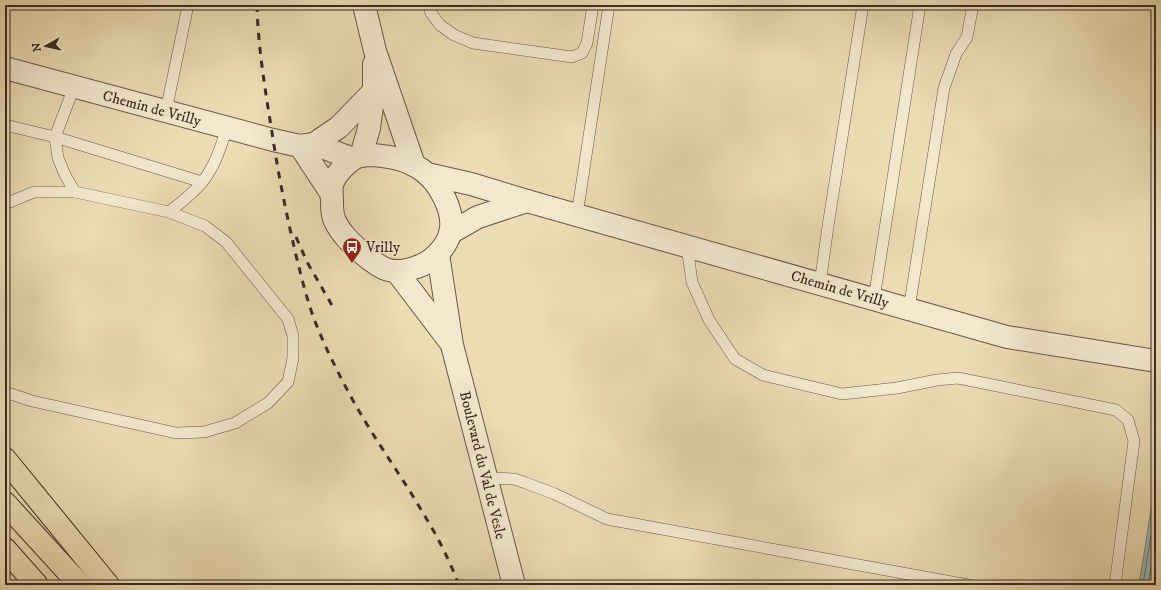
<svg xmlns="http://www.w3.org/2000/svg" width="1161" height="590" viewBox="0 0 1161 590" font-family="'IM FELL DW Pica',serif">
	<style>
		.water { fill: #9cb9b7; stroke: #75807c }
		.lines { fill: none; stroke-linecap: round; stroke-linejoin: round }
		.shore { stroke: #6c726e; stroke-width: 1 }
		.service-casing { stroke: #675748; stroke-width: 12 }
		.minor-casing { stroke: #675748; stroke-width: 24 }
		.tertiary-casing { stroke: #675748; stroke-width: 24 }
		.trunk-casing { stroke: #3b2b24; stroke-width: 24 }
		.service { stroke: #f2e8ce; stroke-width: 11 }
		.minor { stroke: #f2e8ce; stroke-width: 22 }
		.tertiary { stroke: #f2e8ce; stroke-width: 22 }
		.trunk { stroke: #ebdcb4; stroke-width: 22 }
		.rail { stroke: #3b2b24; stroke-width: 3; stroke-dasharray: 7 7; stroke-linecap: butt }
		.labels { text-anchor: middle; stroke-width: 3; stroke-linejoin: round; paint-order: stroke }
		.street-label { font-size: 15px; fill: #3b2b24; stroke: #f2e8ce }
		.poi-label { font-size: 15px; fill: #3b2b24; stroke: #f2e8ce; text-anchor: start }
	</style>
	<rect width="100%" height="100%" fill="#ebdcb4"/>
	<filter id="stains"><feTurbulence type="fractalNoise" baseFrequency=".005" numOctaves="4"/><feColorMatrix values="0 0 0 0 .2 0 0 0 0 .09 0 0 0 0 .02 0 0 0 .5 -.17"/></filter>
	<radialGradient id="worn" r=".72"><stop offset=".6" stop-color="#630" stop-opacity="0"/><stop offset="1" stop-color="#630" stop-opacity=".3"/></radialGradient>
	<polygon class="water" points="1156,479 1156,585 1139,585"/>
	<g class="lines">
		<g class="shore">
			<polyline points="1143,585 1156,504"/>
			<polyline points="1148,585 1156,536"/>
		</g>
		<defs>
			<g id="service">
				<polyline points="429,5 431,13 440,25 454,35 473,43 572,57 582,53 587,43 593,5"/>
				<polyline points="74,87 55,137 202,182"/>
				<polyline points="166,111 188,5"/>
				<polyline points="5,125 55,137 58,158 65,175 75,192"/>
				<polyline points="5,204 34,192 75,192 169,212 205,226 226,242 288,319 293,336 293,358 288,382 268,403 235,423 204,432 176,433 32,401 5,392"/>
				<path d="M169,212C180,203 194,193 203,181C215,166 221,146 227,128"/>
				<polyline points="577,215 609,5"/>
				<polyline points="687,246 692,282 709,320 735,359 763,375 842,394 897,388 937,380 958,378 1116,410 1128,420 1134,441 1115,585"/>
				<polyline points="820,284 828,226 863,5"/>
				<polyline points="874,299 920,5"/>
				<polyline points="909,309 944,88 956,54 967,37 973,5"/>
				<polyline points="486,478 514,479 526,483 555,494 607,519 968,585"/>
			</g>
			<g id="minor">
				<polyline points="427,174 471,184 527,201 1007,337 1156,361"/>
				<polyline points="450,233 478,217 527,201"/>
			</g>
			<g id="tertiary">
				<polyline points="364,5 375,51 414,165"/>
				<polyline points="5,68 273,140 300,146 314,144 353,159"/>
				<polyline points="314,144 339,127 374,91"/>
				<polyline points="300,146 331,193"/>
				<path d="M373,155C393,157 406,159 422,170C439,182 456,212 450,234C445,249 432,262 417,267C392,276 382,270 362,253C352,244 341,234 335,221C332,215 332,209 332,203C332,197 331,191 332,185C335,174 350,158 361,156C365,155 369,155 373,155Z"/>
				<polyline points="361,156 369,128 374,91 374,64"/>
				<polyline points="438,254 452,345 514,585"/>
				<polyline points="397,272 451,343"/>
			</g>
			<g id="trunk">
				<polyline points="5,459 108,585"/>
				<polyline points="5,503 80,585"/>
				<polyline points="5,549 37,585"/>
			</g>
		</defs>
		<use href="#service" class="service-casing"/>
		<use href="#minor" class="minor-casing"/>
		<use href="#tertiary" class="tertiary-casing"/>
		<use href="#trunk" class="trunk-casing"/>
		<use href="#service" class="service"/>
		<use href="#minor" class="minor"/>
		<use href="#tertiary" class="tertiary"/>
		<use href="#trunk" class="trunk"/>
		<g class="rail">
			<path d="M257,5C258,50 266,94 273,139C279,178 287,217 296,255C301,276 306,296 313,316C323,343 336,369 350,395C373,438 402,476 426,518C439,539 450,562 459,585"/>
			<polyline points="296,237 307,262 333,307"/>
		</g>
	</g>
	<defs>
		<symbol id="bus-pin" viewBox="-11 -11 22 30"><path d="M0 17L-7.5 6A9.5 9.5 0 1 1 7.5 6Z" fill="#8f2418" stroke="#f2e8ce"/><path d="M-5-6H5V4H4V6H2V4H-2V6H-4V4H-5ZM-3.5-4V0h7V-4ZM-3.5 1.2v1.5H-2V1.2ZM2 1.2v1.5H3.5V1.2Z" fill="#fff"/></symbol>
	</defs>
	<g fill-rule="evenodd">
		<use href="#bus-pin" x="341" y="236" width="22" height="30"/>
	</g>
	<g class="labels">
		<g class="street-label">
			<text transform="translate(152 108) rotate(15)" y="5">Chemin de Vrilly</text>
			<text transform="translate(840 289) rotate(16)" y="5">Chemin de Vrilly</text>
			<text transform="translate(483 465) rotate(76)" y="5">Boulevard du Val de Vesle</text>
		</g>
		<g class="poi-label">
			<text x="366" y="252">Vrilly</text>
		</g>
	</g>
	<rect width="1161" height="590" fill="none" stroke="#ebdcb4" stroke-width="20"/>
	<rect x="6" y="6" width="1149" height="578" fill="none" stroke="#3b2b24" stroke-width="2"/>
	<rect x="10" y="10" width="1141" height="570" fill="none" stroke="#3b2b24"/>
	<g transform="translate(46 46) rotate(262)" stroke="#f2e8ce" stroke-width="3" paint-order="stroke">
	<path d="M0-3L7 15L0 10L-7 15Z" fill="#3b2b24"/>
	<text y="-6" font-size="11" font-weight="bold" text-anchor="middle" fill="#3b2b24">N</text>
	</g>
	<rect width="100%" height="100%" filter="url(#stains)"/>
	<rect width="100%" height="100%" fill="url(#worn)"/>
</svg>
